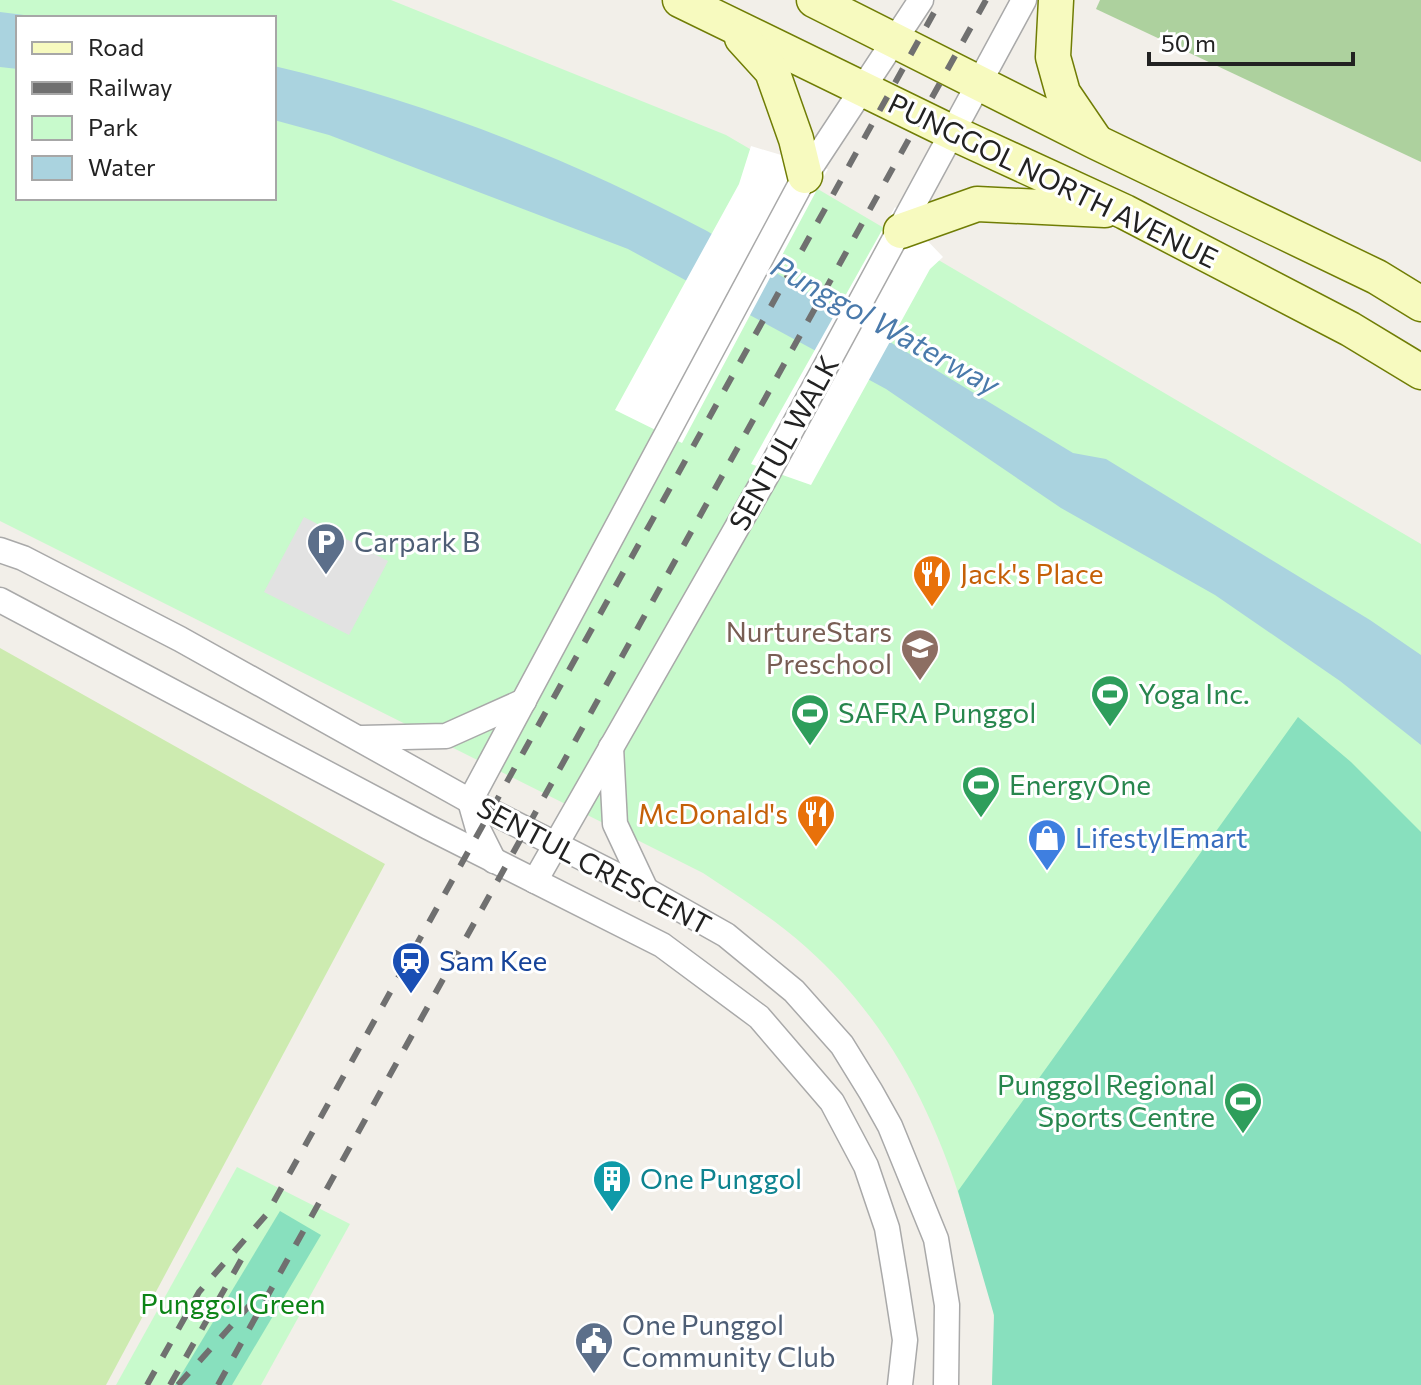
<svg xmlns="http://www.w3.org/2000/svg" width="1421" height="1385" viewBox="0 0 1421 1385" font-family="Commissioner,sans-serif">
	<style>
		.grass { fill: #cdebb0 }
		.forest { fill: #add19e }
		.park { fill: #c8facc; fill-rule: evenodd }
		.pitch { fill: #88e0be }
		.parking { fill: #e2e2e2 }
		.water { fill: #aad3df }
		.pier { fill: #fff }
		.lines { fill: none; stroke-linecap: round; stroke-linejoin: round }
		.minor-casing { stroke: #a9a9a9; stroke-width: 27 }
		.secondary-casing { stroke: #707d05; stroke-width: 37 }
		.minor { stroke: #fff; stroke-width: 24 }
		.secondary { stroke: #f7fabf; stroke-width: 34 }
		.rail { stroke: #707070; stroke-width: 6; stroke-dasharray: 16 16; stroke-linecap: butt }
		.labels { text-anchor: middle; stroke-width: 6; stroke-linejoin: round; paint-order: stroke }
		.street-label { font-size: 28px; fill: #222; stroke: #fff }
		.service-label { font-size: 28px; fill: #4e5e75; stroke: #fff; text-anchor: start }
		.food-label { font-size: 28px; fill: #c56008; stroke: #fff; text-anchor: start }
		.education-label { font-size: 28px; fill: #785e54; stroke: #fff; text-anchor: end }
		.leisure-label { font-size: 28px; fill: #27864d; stroke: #fff; text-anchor: start }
		.shop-label { font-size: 28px; fill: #366cbe; stroke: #fff; text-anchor: start }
		.transit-label { font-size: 28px; fill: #164399; stroke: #fff; text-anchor: start }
		.culture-label { font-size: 28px; fill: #0d838f; stroke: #fff; text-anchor: start }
		.park-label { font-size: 28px; fill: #0c8416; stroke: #fff }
		.water-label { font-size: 30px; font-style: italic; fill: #4a7aab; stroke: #fff }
	</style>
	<rect width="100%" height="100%" fill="#f2efe9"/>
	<polygon class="grass" points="0,648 385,864 106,1385 0,1385"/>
	<polygon class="forest" points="1100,0 1421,0 1421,162 1096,9"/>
	<g class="park">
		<path d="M0,0H391L726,135L1421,544V1385H992C993,1363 995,1340 994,1318C992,1292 973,1245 966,1218C936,1115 888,1020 807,948C775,919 739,897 703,873L0,521ZM18,18H274V198H18Z"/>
		<polygon points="237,1167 350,1224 261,1385 116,1385"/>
	</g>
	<g class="pitch">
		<polygon points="1298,717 1351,762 1421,832 1421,1385 992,1385 994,1315 958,1191"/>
		<polygon points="280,1211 321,1235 232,1385 175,1385"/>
	</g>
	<polygon class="parking" points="304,517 388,561 349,635 264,592"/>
	<g class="water">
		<polygon points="0,12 48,18 18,18 18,69 0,67"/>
		<path d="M274,66C424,101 571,159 707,231L1073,453L1106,459L1370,620L1421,655V745L1340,681L1215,595L1061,508L886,389L628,249L329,135L274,120Z"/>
	</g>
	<g class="pier">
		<polygon points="751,146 828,169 682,443 615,410 739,184"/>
		<polygon points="895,207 943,257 930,269 811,485 751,464"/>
	</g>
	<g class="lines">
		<defs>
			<g id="minor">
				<polyline points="0,550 23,558 180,639 470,801 646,890 726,935 794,991 842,1045 871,1092 890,1126 936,1239 947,1305 946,1385"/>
				<polyline points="0,600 428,827 662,945 759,1017 832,1102 866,1166 887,1228 896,1282 905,1340 900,1385"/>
				<polyline points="362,738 446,736 524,701"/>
				<polyline points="611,747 615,824 646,890"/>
				<polyline points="494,861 478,829 470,801 805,176 921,0"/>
				<polyline points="535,881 768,473 1024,0"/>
			</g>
			<g id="secondary">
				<polyline points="680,0 953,133 1125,212 1350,329 1421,372"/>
				<polyline points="814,0 1096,142 1377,277 1421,304"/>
				<polyline points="1056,0 1053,57 1063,93 1095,140"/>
				<polyline points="742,38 772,71 796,139 805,176"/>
				<polyline points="901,231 977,204 1105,210"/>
			</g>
		</defs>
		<use href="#minor" class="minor-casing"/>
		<use href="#secondary" class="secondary-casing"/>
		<use href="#minor" class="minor"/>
		<use href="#secondary" class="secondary"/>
		<g class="rail">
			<polyline points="147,1385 199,1292 267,1214 941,0"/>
			<polyline points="170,1385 249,1246"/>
			<polyline points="178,1385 258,1296"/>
			<polyline points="218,1385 986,0"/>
		</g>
	</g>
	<defs>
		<symbol id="parking-pin" viewBox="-11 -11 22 30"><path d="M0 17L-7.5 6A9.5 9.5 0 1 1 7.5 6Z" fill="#5c6f8a" stroke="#fff"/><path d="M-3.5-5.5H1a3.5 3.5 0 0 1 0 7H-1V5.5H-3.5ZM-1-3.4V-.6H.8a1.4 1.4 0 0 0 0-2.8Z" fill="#fff"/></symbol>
		<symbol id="restaurant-pin" viewBox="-11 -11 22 30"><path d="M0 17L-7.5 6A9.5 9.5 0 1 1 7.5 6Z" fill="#e8710a" stroke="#fff"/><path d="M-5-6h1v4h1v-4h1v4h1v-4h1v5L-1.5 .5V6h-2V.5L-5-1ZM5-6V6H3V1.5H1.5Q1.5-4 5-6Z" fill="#fff"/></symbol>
		<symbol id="school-pin" viewBox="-11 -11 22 30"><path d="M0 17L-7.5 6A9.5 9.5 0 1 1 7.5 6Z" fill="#8d6e63" stroke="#fff"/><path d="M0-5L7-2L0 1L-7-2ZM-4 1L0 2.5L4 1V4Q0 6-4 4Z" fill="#fff"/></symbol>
		<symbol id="stadium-pin" viewBox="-11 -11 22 30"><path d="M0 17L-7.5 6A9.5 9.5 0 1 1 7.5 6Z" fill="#2e9e5b" stroke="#fff"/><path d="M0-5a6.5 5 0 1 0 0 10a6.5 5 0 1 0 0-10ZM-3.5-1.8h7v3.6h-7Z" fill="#fff"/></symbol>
		<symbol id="shop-pin" viewBox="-11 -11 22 30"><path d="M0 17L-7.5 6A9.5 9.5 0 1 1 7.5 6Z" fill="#3f7fe0" stroke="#fff"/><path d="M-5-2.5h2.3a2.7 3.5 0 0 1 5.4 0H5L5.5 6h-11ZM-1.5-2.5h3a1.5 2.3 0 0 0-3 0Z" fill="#fff"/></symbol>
		<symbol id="station-pin" viewBox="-11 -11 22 30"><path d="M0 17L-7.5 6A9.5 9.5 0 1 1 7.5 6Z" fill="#1a4fb4" stroke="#fff"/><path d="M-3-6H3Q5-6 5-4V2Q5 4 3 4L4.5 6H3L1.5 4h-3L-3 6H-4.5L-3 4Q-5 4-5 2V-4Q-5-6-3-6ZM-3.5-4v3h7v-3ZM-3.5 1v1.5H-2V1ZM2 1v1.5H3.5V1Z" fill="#fff"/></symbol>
		<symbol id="building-pin" viewBox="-11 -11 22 30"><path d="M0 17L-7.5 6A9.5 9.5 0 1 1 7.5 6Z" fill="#0f9aa8" stroke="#fff"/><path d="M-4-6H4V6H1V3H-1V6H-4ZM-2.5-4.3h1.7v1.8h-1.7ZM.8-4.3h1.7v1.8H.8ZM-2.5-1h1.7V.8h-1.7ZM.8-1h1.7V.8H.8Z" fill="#fff"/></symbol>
		<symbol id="civic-pin" viewBox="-11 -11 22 30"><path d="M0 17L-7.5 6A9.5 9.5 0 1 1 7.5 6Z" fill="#5c6f8a" stroke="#fff"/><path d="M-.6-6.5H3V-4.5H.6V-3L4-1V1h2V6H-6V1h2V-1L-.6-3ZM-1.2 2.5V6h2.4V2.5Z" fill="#fff"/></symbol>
	</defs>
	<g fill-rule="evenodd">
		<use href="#parking-pin" x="304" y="520" width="44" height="60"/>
		<use href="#restaurant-pin" x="910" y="552" width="44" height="60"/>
		<use href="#school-pin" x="898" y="626" width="44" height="60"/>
		<use href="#stadium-pin" x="1088" y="672" width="44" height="60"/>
		<use href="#stadium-pin" x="788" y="691" width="44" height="60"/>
		<use href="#stadium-pin" x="959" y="763" width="44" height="60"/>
		<use href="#restaurant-pin" x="794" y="792" width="44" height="60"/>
		<use href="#shop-pin" x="1025" y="816" width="44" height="60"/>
		<use href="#station-pin" x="389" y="939" width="44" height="60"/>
		<use href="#stadium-pin" x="1221" y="1079" width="44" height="60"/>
		<use href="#building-pin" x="590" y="1157" width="44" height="60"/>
		<use href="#civic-pin" x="572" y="1319" width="44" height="60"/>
	</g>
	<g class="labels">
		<g class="street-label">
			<text transform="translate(1053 181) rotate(26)" y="10">PUNGGOL NORTH AVENUE</text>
			<text transform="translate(784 443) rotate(-61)" y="10">SENTUL WALK</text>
			<text transform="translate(594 866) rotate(28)" y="10">SENTUL CRESCENT</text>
		</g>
		<g class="service-label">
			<text x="354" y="552">Carpark B</text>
			<text x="622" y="1335">One Punggol<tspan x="622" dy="32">Community Club</tspan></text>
		</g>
		<g class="food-label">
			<text x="960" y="584">Jack's Place</text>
			<text x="788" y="824" text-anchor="end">McDonald's</text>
		</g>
		<g class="education-label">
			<text x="892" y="642">NurtureStars<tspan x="892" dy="32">Preschool</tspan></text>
		</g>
		<g class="leisure-label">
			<text x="1138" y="704">Yoga Inc.</text>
			<text x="838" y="723">SAFRA Punggol</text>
			<text x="1009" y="795">EnergyOne</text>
			<text x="1215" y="1095" text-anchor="end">Punggol Regional<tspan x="1215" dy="32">Sports Centre</tspan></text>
		</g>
		<g class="shop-label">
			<text x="1075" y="848">LifestylEmart</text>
		</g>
		<g class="transit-label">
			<text x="439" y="971">Sam Kee</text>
		</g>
		<g class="culture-label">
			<text x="640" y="1189">One Punggol</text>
		</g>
		<g class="park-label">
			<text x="233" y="1314">Punggol Green</text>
		</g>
		<g class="water-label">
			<text transform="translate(885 326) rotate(29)" y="10">Punggol Waterway</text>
		</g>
	</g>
	<rect x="16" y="16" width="260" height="184" fill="#ffffff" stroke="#a7a7a7" stroke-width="2"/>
	<rect x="32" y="42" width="40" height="12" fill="#f7fabf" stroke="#a7a7a7" stroke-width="2"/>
	<text x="88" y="56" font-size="24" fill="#222222">Road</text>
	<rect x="32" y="82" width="40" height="12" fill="#707070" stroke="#a7a7a7" stroke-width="2"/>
	<text x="88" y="96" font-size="24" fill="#222222">Railway</text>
	<rect x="32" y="116" width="40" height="24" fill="#c8facc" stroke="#a7a7a7" stroke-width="2"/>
	<text x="88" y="136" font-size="24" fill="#222222">Park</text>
	<rect x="32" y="156" width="40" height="24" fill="#aad3df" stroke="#a7a7a7" stroke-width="2"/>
	<text x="88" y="176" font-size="24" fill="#222222">Water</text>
	<path d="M1149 52v12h204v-12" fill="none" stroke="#222222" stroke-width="4"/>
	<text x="1161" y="52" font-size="24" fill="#222222" stroke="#ffffff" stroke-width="6" paint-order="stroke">50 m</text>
</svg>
